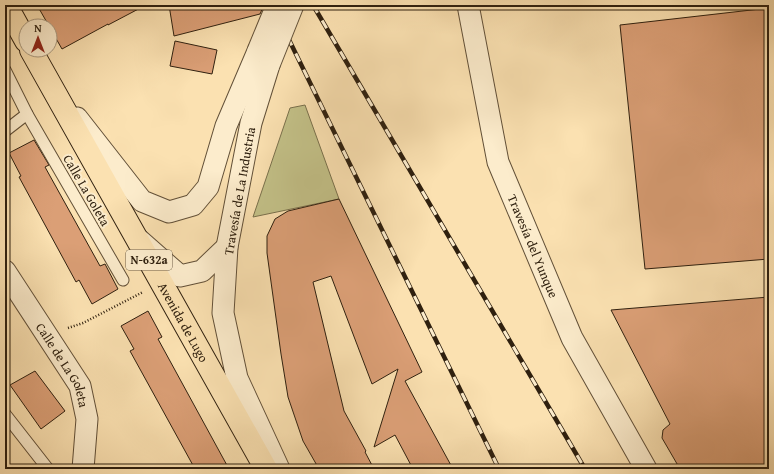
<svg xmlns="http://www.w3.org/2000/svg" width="774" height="474" viewBox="0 0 774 474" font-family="'Gentium Book Plus',serif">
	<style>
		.green { fill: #c3c188; stroke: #79704c }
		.building { fill: #db9f76; stroke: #2f200f }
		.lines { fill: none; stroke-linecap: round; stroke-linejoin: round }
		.lane-casing { stroke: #625038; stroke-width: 13 }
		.street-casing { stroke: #625038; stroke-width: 23 }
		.primary-casing { stroke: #2f200f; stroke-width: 24 }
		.path { stroke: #2f200f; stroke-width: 2.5; stroke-dasharray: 1 2; stroke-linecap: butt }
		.lane { stroke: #fceccc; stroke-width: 11 }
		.street { stroke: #fceccc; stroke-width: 21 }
		.primary { stroke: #fbe1b1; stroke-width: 22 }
		.rail-casing { stroke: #2f200f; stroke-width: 4.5 }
		.rail { stroke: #fceccc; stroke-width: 3; stroke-dasharray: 9; stroke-linecap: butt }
		.street-bridge-casing { stroke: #625038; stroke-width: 23; stroke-linecap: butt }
		.street-bridge { stroke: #fceccc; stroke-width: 21 }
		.labels { text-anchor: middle; stroke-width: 4; stroke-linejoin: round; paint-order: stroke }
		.shield { fill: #fceccc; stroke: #6c5d48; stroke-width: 1 }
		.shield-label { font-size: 12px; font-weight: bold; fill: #2f200f }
		.street-label { font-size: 13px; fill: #2f200f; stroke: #fceccc }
	</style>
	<rect width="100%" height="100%" fill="#fbe1b1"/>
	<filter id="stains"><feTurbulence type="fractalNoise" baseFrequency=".005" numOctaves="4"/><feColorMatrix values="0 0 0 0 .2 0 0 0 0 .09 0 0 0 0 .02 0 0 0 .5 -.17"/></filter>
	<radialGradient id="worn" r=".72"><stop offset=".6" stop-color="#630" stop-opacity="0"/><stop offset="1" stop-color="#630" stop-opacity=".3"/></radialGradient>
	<polygon class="green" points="305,105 339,199 253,217 290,108"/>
	<g class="building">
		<polygon points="37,5 146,5 108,25 108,24 62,49 50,28 50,26 49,26"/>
		<polygon points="169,5 264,5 260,14 174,36"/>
		<polygon points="769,8 769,259 645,269 620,25"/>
		<polygon points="175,41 217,50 212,74 170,66"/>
		<polygon points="34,140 49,165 45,167 100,266 105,264 118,289 92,304 79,280 76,282 19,177 21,176 9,153"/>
		<polygon points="339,199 422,372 405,381 453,469 413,469 395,435 374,447 398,369 372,384 331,276 313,282 344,411 366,451 365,452 374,469 319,469 303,441 288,397 281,354 267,253 267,236 275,219 288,211"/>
		<polygon points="769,297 769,469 680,469 662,438 663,430 670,424 611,310"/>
		<polygon points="148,311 162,337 158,339 229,469 195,469 130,351 134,349 121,326"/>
		<polygon points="35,371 65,411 41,429 10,385"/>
	</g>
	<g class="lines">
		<defs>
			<g id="lane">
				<polyline points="5,70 27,114 123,280"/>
				<polyline points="5,131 27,114"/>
				<polyline points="5,414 48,469"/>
			</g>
			<g id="street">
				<path id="s1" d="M468,5L498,162L572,338L646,469"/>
				<polyline points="269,65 251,123 227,247 223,313 237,378 279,469"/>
				<polyline points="77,118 142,201 169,212 193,205 208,187 226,126 258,51"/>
				<polyline points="139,240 180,276 202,271 227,247"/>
				<path id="s2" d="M5,271L80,386L87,419L83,469"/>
			</g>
			<g id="primary">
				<polyline points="6,5 26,41"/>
				<path id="s3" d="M31,50L266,469"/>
			</g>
		</defs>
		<use href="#lane" class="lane-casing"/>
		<use href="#street" class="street-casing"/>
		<use href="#primary" class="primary-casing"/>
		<polyline class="path" points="68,328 83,323 143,292"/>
		<use href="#lane" class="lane"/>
		<use href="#street" class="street"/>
		<use href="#primary" class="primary"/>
		<defs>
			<g id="rail">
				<polyline points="272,5 499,469"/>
				<polyline points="313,5 585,469"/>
			</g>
		</defs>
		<use href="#rail" class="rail-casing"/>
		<use href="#rail" class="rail"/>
		<defs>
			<g id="street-bridge">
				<polyline points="258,51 277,5"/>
				<polyline points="269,65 293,5"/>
			</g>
		</defs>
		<use href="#street-bridge" class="street-bridge-casing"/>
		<use href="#street-bridge" class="street-bridge"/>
	</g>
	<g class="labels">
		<rect class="shield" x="126" y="250" width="46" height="20" rx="3"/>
		<g class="shield-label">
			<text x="149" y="264">N-632a</text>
		</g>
		<g class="street-label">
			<text transform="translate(87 190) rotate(60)" y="5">Calle La Goleta</text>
			<text transform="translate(239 191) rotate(-80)" y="5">Travesía de La Industria</text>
			<text dy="5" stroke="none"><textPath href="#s1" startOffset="251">Travesía del Yunque</textPath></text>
			<text dy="5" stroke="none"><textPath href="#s3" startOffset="312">Avenida de Lugo</textPath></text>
			<text dy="5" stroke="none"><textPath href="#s2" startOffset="111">Calle de La Goleta</textPath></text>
		</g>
	</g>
	<rect width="774" height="474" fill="none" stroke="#fbe1b1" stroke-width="20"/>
	<rect x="6" y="6" width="762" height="462" fill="none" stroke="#2f200f" stroke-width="2"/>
	<rect x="10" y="10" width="754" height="454" fill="none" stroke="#2f200f"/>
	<g transform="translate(38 38)"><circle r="19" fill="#fceccc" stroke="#aa9a80"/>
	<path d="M0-3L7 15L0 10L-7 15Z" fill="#8f2418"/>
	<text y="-6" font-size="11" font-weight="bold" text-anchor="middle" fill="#2f200f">N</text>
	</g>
	<rect width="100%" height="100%" filter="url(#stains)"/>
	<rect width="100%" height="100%" fill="url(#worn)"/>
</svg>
